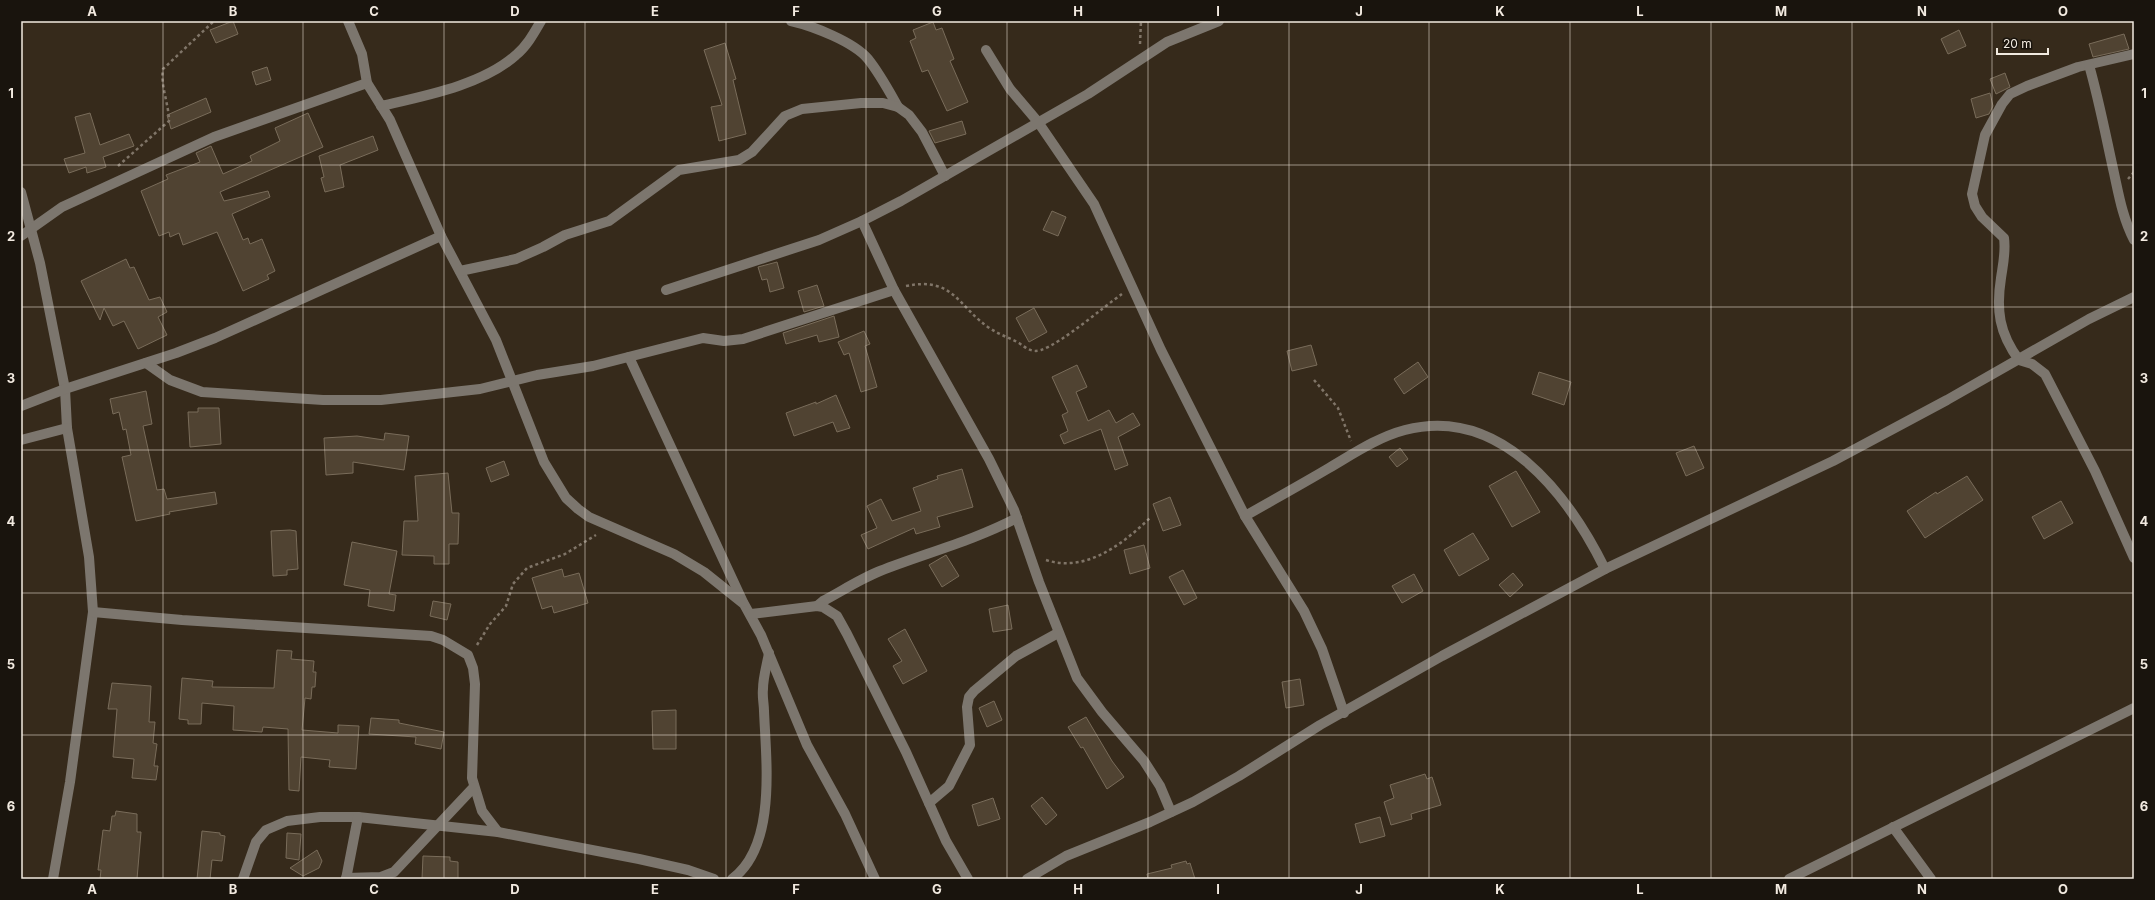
<svg xmlns="http://www.w3.org/2000/svg" width="2155" height="900" viewBox="0 0 2155 900" font-family="Inter,sans-serif">
	<style>
		.building { fill: #504332; stroke: #796c5a }
		.lines { fill: none; stroke-linecap: round; stroke-linejoin: round }
		.path { stroke: #807568; stroke-width: 2.5; stroke-dasharray: 3 3; stroke-linecap: butt }
		.minor { stroke: #7c766e; stroke-width: 10 }
		.grid { fill: none; stroke: #f2eae0; stroke-width: 1; stroke-opacity: 0.55 }
		.neatline { fill: none; stroke: #f2eae0; stroke-width: 1.5 }
		.grid-label { font-size: 13px; text-anchor: middle; font-weight: bold; fill: #f2eae0 }
	</style>
	<rect width="100%" height="100%" fill="#362a1b"/>
	<g class="building">
		<polygon points="233,21 238,34 216,43 210,30"/>
		<polygon points="933,22 936,30 942,28 954,59 950,61 968,102 947,111 928,70 922,72 910,41 916,38 913,30"/>
		<polygon points="1959,30 1966,46 1948,54 1941,39"/>
		<polygon points="2124,34 2129,49 2093,57 2089,44"/>
		<polygon points="725,43 736,79 733,80 746,134 719,141 711,107 722,105 704,50"/>
		<polygon points="267,67 271,80 256,85 252,72"/>
		<polygon points="2005,73 2010,87 1996,94 1990,79"/>
		<polygon points="1990,93 1993,106 1989,114 1976,118 1971,99"/>
		<polygon points="206,98 211,112 171,129 167,115"/>
		<polygon points="90,113 100,145 129,134 134,146 103,157 106,167 87,173 86,167 69,173 64,159 85,153 75,117"/>
		<polygon points="308,113 323,147 220,192 224,201 268,191 270,197 232,214 243,240 248,238 250,244 262,239 275,271 267,275 269,279 243,291 217,232 183,245 179,233 170,237 169,232 159,236 141,191 168,179 166,175 200,162 196,153 211,146 223,174 252,161 250,156 280,141 275,128"/>
		<polygon points="962,121 966,134 935,143 929,131"/>
		<polygon points="373,136 378,150 340,165 344,187 325,192 321,178 324,177 319,156"/>
		<polygon points="1052,211 1066,217 1058,236 1043,230"/>
		<polygon points="126,259 130,268 134,267 149,300 160,297 167,312 158,317 167,335 138,349 124,321 113,326 104,308 100,320 81,281"/>
		<polygon points="777,262 784,288 770,292 767,279 762,280 758,267"/>
		<polygon points="817,285 824,306 804,312 798,291"/>
		<polygon points="1034,308 1047,332 1029,342 1016,318"/>
		<polygon points="834,316 839,337 819,342 817,335 786,344 783,333"/>
		<polygon points="864,331 870,344 865,346 877,387 861,392 849,353 844,355 838,342"/>
		<polygon points="1311,345 1317,365 1292,371 1287,351"/>
		<polygon points="1418,362 1428,377 1404,394 1394,379"/>
		<polygon points="1077,365 1087,387 1076,392 1088,421 1109,410 1116,423 1133,413 1140,425 1118,437 1128,465 1115,470 1101,429 1064,444 1060,435 1068,431 1062,415 1068,412 1052,377"/>
		<polygon points="1539,372 1571,382 1564,405 1532,394"/>
		<polygon points="146,391 152,424 143,426 157,490 164,489 167,499 215,492 217,504 169,512 170,514 136,521 122,457 131,455 126,429 123,430 119,412 113,414 110,399"/>
		<polygon points="836,395 850,428 837,432 833,422 794,436 786,413 816,402 816,404"/>
		<polygon points="198,408 219,408 221,444 190,447 188,412 198,412"/>
		<polygon points="385,433 409,436 404,470 353,462 353,473 326,475 324,438 357,436 384,440"/>
		<polygon points="1694,446 1704,468 1686,476 1676,453"/>
		<polygon points="1400,448 1408,459 1397,467 1389,457"/>
		<polygon points="504,461 509,475 491,482 486,468"/>
		<polygon points="962,469 973,507 937,517 940,527 916,534 914,528 868,549 861,535 877,528 867,506 881,499 892,521 921,511 913,488 938,479 937,476"/>
		<polygon points="1516,471 1540,512 1512,527 1489,486"/>
		<polygon points="448,473 452,513 459,513 458,544 449,544 449,564 434,564 434,556 402,555 404,521 418,521 415,476"/>
		<polygon points="1967,476 1983,500 1925,538 1907,511 1936,492 1937,494"/>
		<polygon points="1170,497 1181,525 1163,531 1153,504"/>
		<polygon points="2061,501 2073,523 2044,539 2032,517"/>
		<polygon points="290,530 296,531 298,569 287,570 287,575 273,576 271,531"/>
		<polygon points="1473,533 1489,559 1459,576 1444,550"/>
		<polygon points="352,542 397,551 389,594 396,595 394,611 368,606 370,590 344,585"/>
		<polygon points="1144,545 1150,568 1130,574 1124,550"/>
		<polygon points="946,555 959,576 942,587 929,565"/>
		<polygon points="562,569 564,577 579,573 588,603 554,613 552,606 542,609 532,578"/>
		<polygon points="1183,570 1197,598 1184,605 1169,577"/>
		<polygon points="1513,573 1523,585 1510,597 1499,585"/>
		<polygon points="1414,574 1423,591 1402,603 1392,586"/>
		<polygon points="433,601 451,604 447,620 430,616"/>
		<polygon points="1008,605 1012,629 993,632 989,609"/>
		<polygon points="905,629 927,671 903,684 893,666 902,661 888,639"/>
		<polygon points="277,650 292,651 291,659 314,661 313,672 316,672 315,687 312,687 311,699 305,698 302,730 338,733 338,725 359,726 356,769 329,767 330,760 301,757 299,791 289,790 288,729 263,727 262,732 233,730 234,706 202,703 201,724 188,724 188,720 179,719 182,678 213,681 212,687 274,688"/>
		<polygon points="1300,679 1304,705 1286,708 1282,682"/>
		<polygon points="112,683 151,686 149,722 155,722 153,743 157,744 154,766 158,766 156,780 132,778 134,759 113,757 117,709 108,709"/>
		<polygon points="994,701 1002,720 987,727 979,708"/>
		<polygon points="676,710 676,749 653,749 652,711"/>
		<polygon points="1086,717 1112,761 1124,777 1107,789 1083,747 1081,748 1068,727"/>
		<polygon points="371,718 399,720 399,723 444,732 441,749 415,744 416,737 369,734"/>
		<polygon points="1425,774 1427,779 1432,777 1441,805 1411,814 1412,819 1391,825 1384,802 1394,798 1390,785"/>
		<polygon points="1042,797 1057,815 1046,825 1031,806"/>
		<polygon points="993,798 1000,819 978,826 972,805"/>
		<polygon points="116,811 137,814 137,832 141,832 137,879 100,879 101,870 98,870 103,830 110,831 112,816 115,816"/>
		<polygon points="1380,817 1385,836 1360,843 1355,824"/>
		<polygon points="202,831 220,833 220,835 225,836 222,861 212,860 210,879 197,879"/>
		<polygon points="287,833 301,834 299,860 286,858"/>
		<polygon points="317,850 322,861 319,868 303,876 290,868"/>
		<polygon points="423,856 450,857 450,861 458,862 458,879 422,879"/>
		<polygon points="1186,861 1187,864 1190,863 1195,879 1148,879 1147,874 1172,868 1171,865"/>
	</g>
	<g class="lines">
		<g class="path">
			<polyline points="1140,44 1141,21"/>
			<path d="M118,166L169,121C169,105 160,84 163,69L214,21"/>
			<polyline points="2128,179 2134,172"/>
			<path d="M906,286C955,276 958,308 991,329C1000,335 1010,338 1019,343C1026,348 1032,353 1041,350C1062,343 1102,308 1122,294"/>
			<polyline points="1314,380 1338,408 1351,441"/>
			<path d="M1046,560C1086,573 1123,544 1151,517"/>
			<polyline points="477,645 490,624 506,606 513,584 527,568 565,554 596,535"/>
		</g>
		<g class="minor">
			<polyline points="348,21 362,54 367,83 390,120 441,236 496,340 544,462 566,498 578,509 589,517 674,554 704,572 744,604 761,635 807,745 845,814 875,879"/>
			<path d="M791,21C813,26 854,42 868,59C880,74 889,91 898,107"/>
			<polyline points="986,50 1010,89 1038,122 1094,204 1161,350 1245,516 1304,611 1322,649 1344,713"/>
			<path d="M2134,54L2078,67L2027,86L2010,94L2002,104L1985,135L1972,194L1975,206L1982,217L2004,238C2006,252 2003,264 2001,278C1996,310 1999,333 2019,360L2032,364L2045,374L2095,471L2134,558"/>
			<path d="M2089,65C2099,100 2106,137 2114,173C2119,196 2123,219 2134,240"/>
			<path d="M381,106C424,96 483,85 516,55C527,46 534,33 541,21"/>
			<polyline points="21,192 40,263 65,389 67,428 89,557 93,612 70,782 53,879"/>
			<polyline points="862,221 894,290 989,459 1014,510 1039,582 1077,678 1102,712 1144,761 1160,786 1171,812"/>
			<polyline points="21,236 62,207 214,137 367,83"/>
			<polyline points="460,271 516,259 543,247 565,235 609,221 679,170 739,160 752,152 785,116 802,109 861,103 883,103 898,107 909,115 922,132 945,176"/>
			<polyline points="666,290 819,240 862,221 901,201 1088,94 1167,42 1219,21"/>
			<polyline points="629,357 743,602"/>
			<polyline points="146,363 170,380 202,392 323,400 381,400 480,389 537,375 593,366 703,338 724,341 743,339 894,290"/>
			<polyline points="21,406 65,389 176,353 215,338 441,236"/>
			<polyline points="21,440 67,428"/>
			<path d="M1245,516C1273,500 1302,484 1329,468C1353,454 1378,437 1405,430C1500,405 1568,494 1605,569"/>
			<path d="M817,606L823,601C842,591 860,579 880,571C926,553 973,541 1017,518"/>
			<polyline points="93,612 182,620 431,636 443,640 468,655 473,668 475,684 472,778 482,811 498,832"/>
			<polyline points="751,614 817,606 823,607 837,616 847,634 906,752 946,841 968,879"/>
			<polyline points="929,803 949,786 970,745 967,707 969,697 974,691 1016,656 1058,633"/>
			<polyline points="1893,827 1931,879"/>
			<polyline points="346,878 381,877 394,872 474,787"/>
			<polyline points="243,879 256,842 266,830 287,821 320,817 358,817 498,832 639,859 688,870 714,879"/>
			<polyline points="346,879 358,817"/>
			<path d="M732,879C777,846 766,761 764,711C764,704 762,696 763,689C763,677 767,665 769,653"/>
			<polyline points="1027,879 1066,856 1150,822 1193,802 1239,776 1320,725 1442,656 1605,569 1833,461 1947,400 2089,319 2134,297"/>
			<polyline points="1789,879 2134,708"/>
		</g>
	</g>
	<path class="grid" d="M163,21V879M303,21V879M444,21V879M585,21V879M726,21V879M866,21V879M1007,21V879M1148,21V879M1289,21V879M1429,21V879M1570,21V879M1711,21V879M1852,21V879M1992,21V879M21,165H2134M21,307H2134M21,450H2134M21,593H2134M21,735H2134"/>
	<rect width="2155" height="900" fill="none" stroke="#19140d" stroke-width="44"/>
	<path d="M1997 48v6h51v-6" fill="none" stroke="#f2eae0" stroke-width="2"/>
	<text x="2003" y="48" font-size="12" fill="#f2eae0" stroke="#19140d" stroke-width="3" paint-order="stroke">20 m</text>
	<rect x="22" y="22" width="2111" height="856" class="neatline"/>
	<g class="grid-label">
		<text x="92" y="16">A</text>
		<text x="233" y="16">B</text>
		<text x="374" y="16">C</text>
		<text x="515" y="16">D</text>
		<text x="655" y="16">E</text>
		<text x="796" y="16">F</text>
		<text x="937" y="16">G</text>
		<text x="1078" y="16">H</text>
		<text x="1218" y="16">I</text>
		<text x="1359" y="16">J</text>
		<text x="1500" y="16">K</text>
		<text x="1640" y="16">L</text>
		<text x="1781" y="16">M</text>
		<text x="1922" y="16">N</text>
		<text x="2063" y="16">O</text>
		<text x="11" y="98">1</text>
		<text x="2144" y="98">1</text>
		<text x="11" y="241">2</text>
		<text x="2144" y="241">2</text>
		<text x="11" y="383">3</text>
		<text x="2144" y="383">3</text>
		<text x="11" y="526">4</text>
		<text x="2144" y="526">4</text>
		<text x="11" y="669">5</text>
		<text x="2144" y="669">5</text>
		<text x="11" y="811">6</text>
		<text x="2144" y="811">6</text>
		<text x="92" y="894">A</text>
		<text x="233" y="894">B</text>
		<text x="374" y="894">C</text>
		<text x="515" y="894">D</text>
		<text x="655" y="894">E</text>
		<text x="796" y="894">F</text>
		<text x="937" y="894">G</text>
		<text x="1078" y="894">H</text>
		<text x="1218" y="894">I</text>
		<text x="1359" y="894">J</text>
		<text x="1500" y="894">K</text>
		<text x="1640" y="894">L</text>
		<text x="1781" y="894">M</text>
		<text x="1922" y="894">N</text>
		<text x="2063" y="894">O</text>
	</g>
</svg>
